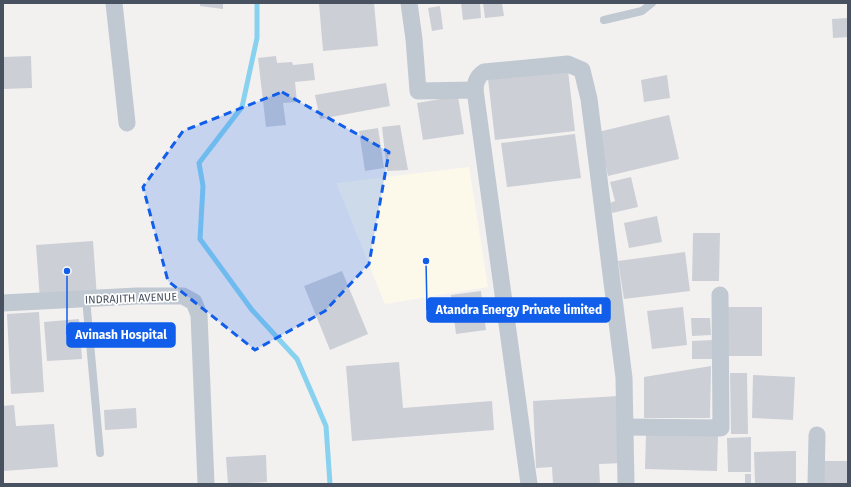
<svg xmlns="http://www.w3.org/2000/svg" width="851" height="487" viewBox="0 0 851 487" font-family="'Fira Sans',sans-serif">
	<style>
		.commercial { fill: #fdf9ea }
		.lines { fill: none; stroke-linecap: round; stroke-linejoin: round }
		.stream { stroke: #88d2f0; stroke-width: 5 }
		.building { fill: #cccfd5 }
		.lane { stroke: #c0c9d2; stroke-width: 8 }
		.street { stroke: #c0c9d2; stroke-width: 17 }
		.marked { fill: #115eeb; fill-opacity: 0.2; stroke: #115eeb; stroke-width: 3; stroke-dasharray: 8 5; stroke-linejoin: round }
		.labels { text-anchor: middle; stroke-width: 3.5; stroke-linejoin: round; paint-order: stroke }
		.street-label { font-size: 11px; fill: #47515f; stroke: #fff }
		.leader { fill: none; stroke: #115eeb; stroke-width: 1.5 }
		.callout-dot { fill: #115eeb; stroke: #fff; stroke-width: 1.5 }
		.callout { fill: #115eeb; stroke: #115eeb; stroke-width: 1.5 }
		.callout-label { font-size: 12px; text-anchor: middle; font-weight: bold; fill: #fff }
	</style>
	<rect width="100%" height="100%" fill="#f3f0f0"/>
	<polygon class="commercial" points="469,167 488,287 385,304 336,183"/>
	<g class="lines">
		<polyline class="stream" points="257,3 257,38 242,107 199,163 203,186 200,239 252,310 297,359 326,426 330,484"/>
	</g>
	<g class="building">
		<polygon points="200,3 223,3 223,9 200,6"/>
		<polygon points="319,3 374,3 378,46 323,51"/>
		<polygon points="461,3 480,3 481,18 463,20"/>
		<polygon points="483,3 502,3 504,16 485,18"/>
		<polygon points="440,6 443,29 432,31 428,8"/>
		<polygon points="848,18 848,37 833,38 832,19"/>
		<polygon points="31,56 32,88 3,89 3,57"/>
		<polygon points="276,56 277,63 292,62 293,65 313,63 315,80 295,82 297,102 283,103 286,125 266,127 258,58"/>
		<polygon points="568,70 575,131 495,140 488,79"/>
		<polygon points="667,75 670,98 644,102 641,80"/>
		<polygon points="386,83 390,106 320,119 315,95"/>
		<polygon points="458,96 464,134 423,140 417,103"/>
		<polygon points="669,115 679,159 608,176 598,132"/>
		<polygon points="400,125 408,170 387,171 382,127"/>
		<polygon points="378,128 384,168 365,171 359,131"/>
		<polygon points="575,134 581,178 507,187 501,143"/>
		<polygon points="631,177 638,207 612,213 610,203 615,201 610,182"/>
		<polygon points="657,216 662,242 629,248 624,223"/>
		<polygon points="693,233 720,233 719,281 692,281"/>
		<polygon points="93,241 97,297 40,300 36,245"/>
		<polygon points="685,252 690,291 624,299 618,261"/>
		<polygon points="342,271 368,334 330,350 304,286"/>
		<polygon points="481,291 486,330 456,334 451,295"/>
		<polygon points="683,307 687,345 652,349 647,311"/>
		<rect x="726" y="307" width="36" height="49"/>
		<polygon points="39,312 44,392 11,394 7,314"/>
		<polygon points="691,318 710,318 711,335 692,336"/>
		<polygon points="79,319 82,359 47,361 44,322"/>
		<polygon points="713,340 713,359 692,359 692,341"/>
		<polygon points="399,362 403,408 492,401 494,430 352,441 346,366"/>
		<polygon points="711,366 710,418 644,418 644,377"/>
		<polygon points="730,373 747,373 748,434 731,434"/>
		<polygon points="753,375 795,377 793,420 752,418"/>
		<polygon points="619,396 623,463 599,464 600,484 553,484 552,467 536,468 533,401"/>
		<polygon points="14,405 16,426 54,424 58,467 3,471 3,406"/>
		<polygon points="136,408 137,428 105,430 104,410"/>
		<polygon points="646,434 718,436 717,471 645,469"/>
		<polygon points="751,437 751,472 728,472 727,438"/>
		<polygon points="796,451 796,484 755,484 754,452"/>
		<polygon points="266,455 267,482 228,484 226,457"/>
		<rect x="817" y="461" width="31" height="23"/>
		<rect x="745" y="474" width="6" height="10"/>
	</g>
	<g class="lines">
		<g class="lane">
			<polyline points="604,20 642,11 652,3"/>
			<polyline points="86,299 100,453"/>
		</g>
		<g class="street">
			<polyline points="114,3 127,123"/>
			<polyline points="409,3 414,39 418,91 475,90 529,484"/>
			<path d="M475,90C475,82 478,76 484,72L568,64L582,70L589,99L624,378L626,484"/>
			<polyline points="3,303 137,296 183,296 194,302 199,315 206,484"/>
			<polyline points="625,427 721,428 720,295"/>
			<polyline points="816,484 817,435"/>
		</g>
	</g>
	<path class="marked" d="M282,92L389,152L369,264L325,311L255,350L168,281L143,187L183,131Z"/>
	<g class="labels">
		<g class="street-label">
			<text transform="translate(131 298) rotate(-2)" y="4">INDRAJITH AVENUE</text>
		</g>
	</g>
	<path class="leader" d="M426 261L427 310M67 271L67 335"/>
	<g class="callout-dot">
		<circle cx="426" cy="261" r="4"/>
		<circle cx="67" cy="271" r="4"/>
	</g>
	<g class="callout">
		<rect x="427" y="298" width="183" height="24" rx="4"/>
		<rect x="67" y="323" width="108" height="24" rx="4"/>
	</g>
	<g class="callout-label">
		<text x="519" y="314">Atandra Energy Private limited</text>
		<text x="121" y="339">Avinash Hospital</text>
	</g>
	<rect width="851" height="487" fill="none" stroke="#47515f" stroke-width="8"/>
</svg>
